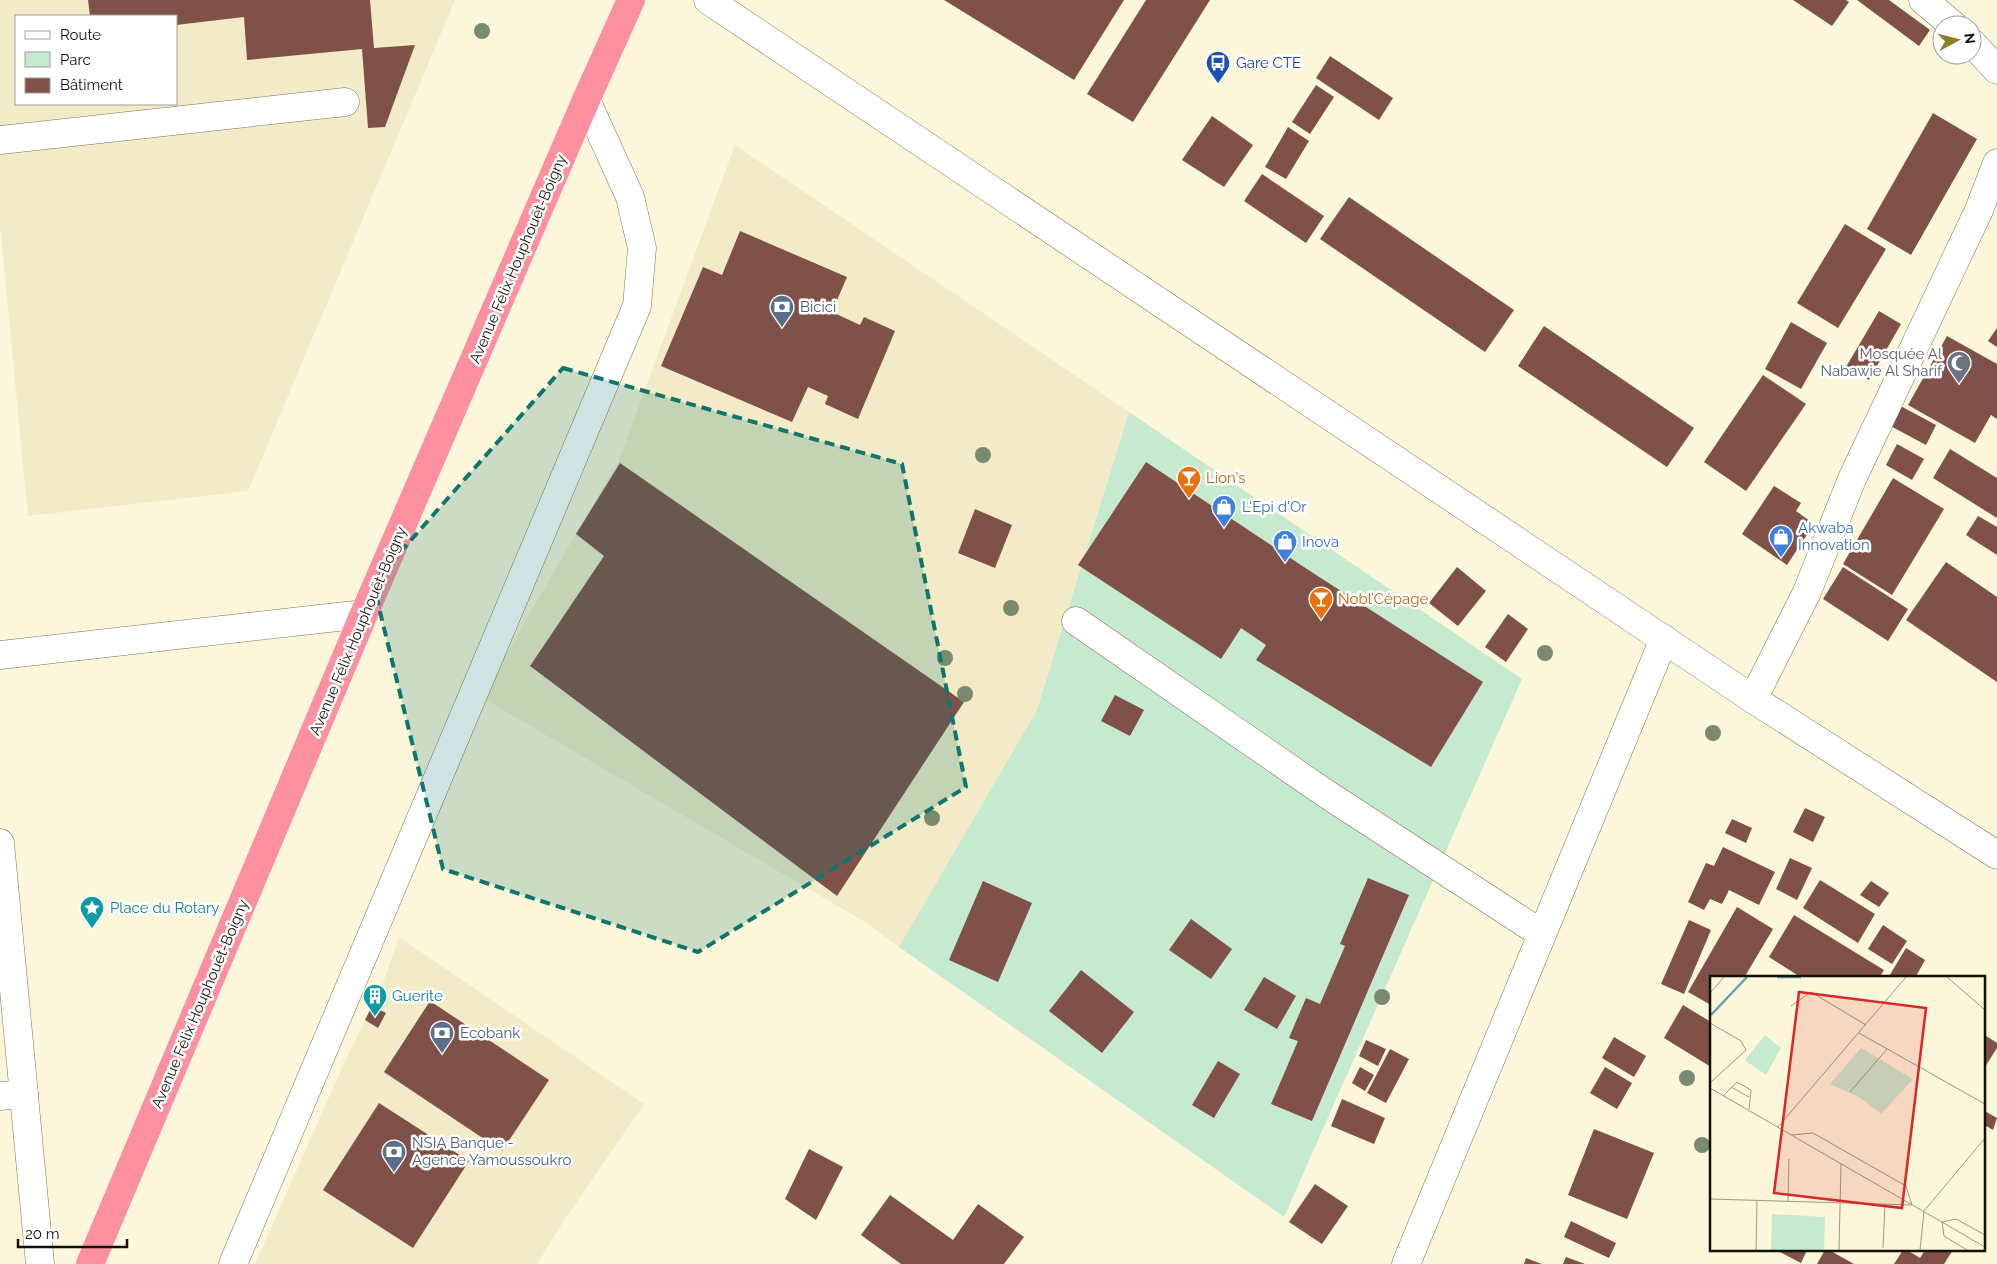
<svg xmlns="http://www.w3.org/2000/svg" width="1997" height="1264" viewBox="0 0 1997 1264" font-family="Raleway,sans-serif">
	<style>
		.built { fill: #f3eac7; fill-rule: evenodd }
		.green { fill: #c5eacf }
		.building { fill: #805148 }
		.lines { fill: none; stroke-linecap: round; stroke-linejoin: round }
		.minor-casing { stroke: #7b755c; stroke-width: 29 }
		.highway-casing { stroke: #fff; stroke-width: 29 }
		.minor { stroke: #fff; stroke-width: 28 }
		.highway { stroke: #fd909e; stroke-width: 28 }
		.tree { fill: #798a71 }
		.marked { fill: #0f766e; fill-opacity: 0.2; stroke: #0f766e; stroke-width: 4; stroke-dasharray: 10 6; stroke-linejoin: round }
		.labels { text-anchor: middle; stroke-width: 5; stroke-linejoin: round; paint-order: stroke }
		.transit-label { font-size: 15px; fill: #164399; stroke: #fff; text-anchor: start }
		.street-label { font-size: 15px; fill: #121006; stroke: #fff }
		.service-label { font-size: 15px; fill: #4e5e75; stroke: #fff; text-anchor: start }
		.worship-label { font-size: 15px; fill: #5b616d; stroke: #fff; text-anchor: end }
		.food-label { font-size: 15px; fill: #c56008; stroke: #fff; text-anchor: start }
		.shop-label { font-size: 15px; fill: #366cbe; stroke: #fff; text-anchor: start }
		.culture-label { font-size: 15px; fill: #0d838f; stroke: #fff; text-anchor: start }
		.inset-river { fill: none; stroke: #679fb1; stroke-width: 2.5 }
		.inset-road { fill: none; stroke: #9e9a85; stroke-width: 1 }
		.view { fill: #d62828; fill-opacity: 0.15; stroke: #d62828; stroke-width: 2.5 }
		.inset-edge { fill: none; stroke: #121006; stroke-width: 2.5 }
	</style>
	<rect width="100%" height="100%" fill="#fcf6da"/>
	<g class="built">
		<path d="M0,0H455L248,491L28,516L0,225ZM16,16H176V104H16Z"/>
		<polygon points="735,145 1129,412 1037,710 899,947 870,925 481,697 619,460"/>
		<polygon points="399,937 644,1104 565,1219 537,1264 255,1264 346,1059 381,989"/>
	</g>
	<polygon class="green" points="1129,412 1522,679 1284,1217 899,947 1037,710"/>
	<g class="building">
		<polygon points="88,0 370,0 374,48 415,45 385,127 368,128 362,49 247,60 244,17 176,25 176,16 90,16"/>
		<polygon points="944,0 1124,0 1074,80"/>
		<polygon points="1146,0 1210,0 1133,122 1087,94"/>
		<polygon points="1793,0 1846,0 1849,2 1832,26"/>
		<polygon points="1857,0 1889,0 1930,30 1919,46"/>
		<polygon points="1330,56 1393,98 1379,120 1316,78"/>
		<polygon points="1316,85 1334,97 1310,134 1292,122"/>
		<polygon points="1933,113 1977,139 1911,255 1867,229"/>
		<polygon points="1212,116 1253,145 1224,187 1182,160"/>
		<polygon points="1288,127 1309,141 1286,179 1265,167"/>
		<polygon points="1262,174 1324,216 1306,243 1244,201"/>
		<polygon points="1349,197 1514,310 1485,352 1320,239"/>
		<polygon points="1845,224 1886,249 1838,328 1797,303"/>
		<polygon points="740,231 847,277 832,312 860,325 864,317 895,331 858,419 825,404 828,396 808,387 792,422 661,366 703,267 722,275"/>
		<polygon points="1879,311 1901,324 1869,380 1846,367"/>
		<polygon points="1791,322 1827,343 1801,389 1765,369"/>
		<polygon points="1544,326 1694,428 1667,467 1518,366"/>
		<polygon points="1997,328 1997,347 1988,341"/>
		<polygon points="1947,336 1997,364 1997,419 1991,415 1975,443 1908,405"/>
		<polygon points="1763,375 1806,404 1746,491 1704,462"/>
		<polygon points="1895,403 1936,425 1926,445 1885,423"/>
		<polygon points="1897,444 1924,459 1912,480 1886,465"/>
		<polygon points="1950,449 1997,478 1997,518 1933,478"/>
		<polygon points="1146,462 1313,573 1483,682 1431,767 1256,660 1266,645 1241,628 1221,659 1078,565"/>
		<polygon points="620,463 964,702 837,896 530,666 604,556 576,534"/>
		<polygon points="1893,478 1944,509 1892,595 1843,564"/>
		<polygon points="1774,486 1801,503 1796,511 1814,524 1787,565 1742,534"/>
		<polygon points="975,509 1012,525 995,568 958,553"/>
		<polygon points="1978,516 1997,527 1997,555 1966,535"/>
		<polygon points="1946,562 1997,597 1997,682 1906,620"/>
		<polygon points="1457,567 1486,591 1458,626 1429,603"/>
		<polygon points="1843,567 1908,609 1888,641 1823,599"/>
		<polygon points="1508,614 1528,629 1506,662 1485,647"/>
		<polygon points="1115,695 1144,710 1130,736 1101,721"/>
		<polygon points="1805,808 1825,817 1813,842 1793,832"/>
		<polygon points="1732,819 1752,828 1746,843 1725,833"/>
		<polygon points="1723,847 1775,872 1759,905 1729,890 1722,904 1710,899 1704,910 1688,902 1706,863 1714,866"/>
		<polygon points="1790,858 1812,868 1797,900 1776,889"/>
		<polygon points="1368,878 1409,895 1312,1121 1271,1104 1298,1041 1289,1038 1306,998 1320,1004 1345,946 1340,944"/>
		<polygon points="1820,880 1875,914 1858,943 1803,908"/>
		<polygon points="983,881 1032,903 998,982 949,960"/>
		<polygon points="1871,881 1889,893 1879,907 1860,895"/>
		<polygon points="1737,907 1773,929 1744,978 1711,978 1711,1005 1688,992"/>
		<polygon points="1794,915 1884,970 1879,978 1802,978 1769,957"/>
		<polygon points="1191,919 1232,949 1211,979 1169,950"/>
		<polygon points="1689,920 1711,930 1684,994 1661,984"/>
		<polygon points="1883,925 1907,941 1892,964 1868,949"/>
		<polygon points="1906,948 1925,960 1915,978 1888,978"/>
		<polygon points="1081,970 1134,1012 1102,1053 1049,1011"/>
		<polygon points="1264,977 1296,996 1277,1029 1244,1010"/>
		<polygon points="430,1001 549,1080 502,1151 384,1072"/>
		<polygon points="1683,1005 1711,1022 1711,1067 1664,1038"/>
		<polygon points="372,1006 386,1013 378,1028 365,1020"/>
		<polygon points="1983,1034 1997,1043 1997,1048 1983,1070"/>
		<polygon points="1614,1037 1646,1056 1634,1077 1602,1058"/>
		<polygon points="1366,1040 1386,1049 1378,1066 1359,1056"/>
		<polygon points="1390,1049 1409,1059 1386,1103 1367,1093"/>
		<polygon points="1218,1061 1240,1074 1214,1118 1192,1105"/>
		<polygon points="1360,1067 1374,1075 1365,1091 1352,1083"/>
		<polygon points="1605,1067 1632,1083 1617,1109 1590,1093"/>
		<polygon points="1342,1099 1385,1118 1374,1144 1331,1126"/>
		<polygon points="379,1103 469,1161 413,1248 323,1190"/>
		<polygon points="1983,1110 1997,1118 1993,1130 1983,1124"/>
		<polygon points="1594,1129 1654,1153 1627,1219 1568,1195"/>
		<polygon points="809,1149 843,1167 816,1220 785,1199"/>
		<polygon points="1315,1184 1348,1206 1322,1244 1289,1222"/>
		<polygon points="890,1195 953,1240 978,1204 1024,1237 1004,1264 901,1264 861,1235"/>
		<polygon points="1571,1221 1616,1243 1609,1258 1564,1237"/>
		<polygon points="1776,1250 1807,1250 1801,1263"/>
		<polygon points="1825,1250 1829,1250 1854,1264 1817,1264"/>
		<polygon points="1903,1250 1907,1250 1920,1258 1925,1250 1953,1250 1944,1264 1894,1264"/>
		<polygon points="1566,1257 1585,1264 1563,1264"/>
		<polygon points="1526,1258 1542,1264 1524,1264"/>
	</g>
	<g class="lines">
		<defs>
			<g id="minor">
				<polyline points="708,0 1753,699 1997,855"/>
				<polyline points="1923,0 1953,25"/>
				<polyline points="1972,43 1997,70"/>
				<polyline points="0,140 345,102"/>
				<polyline points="1076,621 1325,793 1542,934"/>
				<polyline points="0,655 364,614"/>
				<polyline points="1753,699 1807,592 1852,479 1979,210 1997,163"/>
				<polyline points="0,843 40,1264"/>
				<polyline points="0,1096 24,1094"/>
				<polyline points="233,1264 637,306 642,248 630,197 586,100"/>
				<polyline points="1406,1264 1664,639"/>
			</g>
			<polyline id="highway" points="90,1264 364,614 586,100 631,0"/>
		</defs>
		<use href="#minor" class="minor-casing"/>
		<use href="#highway" class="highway-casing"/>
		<use href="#minor" class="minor"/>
		<use href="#highway" class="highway"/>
	</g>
	<g class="tree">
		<circle cx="482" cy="31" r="8"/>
		<circle cx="983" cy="455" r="8"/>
		<circle cx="1011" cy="608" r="8"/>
		<circle cx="1545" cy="653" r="8"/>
		<circle cx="945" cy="658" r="8"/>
		<circle cx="965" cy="694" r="8"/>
		<circle cx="1713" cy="733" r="8"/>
		<circle cx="932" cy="818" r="8"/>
		<circle cx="1382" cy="997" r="8"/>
		<circle cx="1687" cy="1078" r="8"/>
		<circle cx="1702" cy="1145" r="8"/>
	</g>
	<path class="marked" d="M563,368L902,464L966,787L698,952L443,869L373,583Z"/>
	<defs>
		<symbol id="bus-pin" viewBox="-11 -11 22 30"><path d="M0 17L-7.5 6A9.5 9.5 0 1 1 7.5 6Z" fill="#1a4fb4" stroke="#fff"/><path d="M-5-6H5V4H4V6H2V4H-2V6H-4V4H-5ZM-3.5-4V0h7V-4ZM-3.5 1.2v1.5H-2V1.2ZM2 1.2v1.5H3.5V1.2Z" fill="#fff"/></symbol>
		<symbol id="bank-pin" viewBox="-11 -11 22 30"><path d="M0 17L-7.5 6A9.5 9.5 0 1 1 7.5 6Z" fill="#5c6f8a" stroke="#fff"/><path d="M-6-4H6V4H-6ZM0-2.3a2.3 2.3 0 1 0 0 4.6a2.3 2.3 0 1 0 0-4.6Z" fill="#fff"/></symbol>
		<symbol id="mosque-pin" viewBox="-11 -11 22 30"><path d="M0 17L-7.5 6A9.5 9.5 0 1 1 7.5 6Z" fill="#6b7280" stroke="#fff"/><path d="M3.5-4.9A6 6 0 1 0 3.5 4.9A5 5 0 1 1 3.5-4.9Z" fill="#fff"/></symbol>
		<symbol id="bar-pin" viewBox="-11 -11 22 30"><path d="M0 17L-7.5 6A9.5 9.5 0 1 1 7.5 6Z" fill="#e8710a" stroke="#fff"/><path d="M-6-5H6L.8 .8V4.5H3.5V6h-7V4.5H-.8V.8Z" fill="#fff"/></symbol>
		<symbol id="shop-pin" viewBox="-11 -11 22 30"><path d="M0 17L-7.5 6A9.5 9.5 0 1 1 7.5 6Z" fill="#3f7fe0" stroke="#fff"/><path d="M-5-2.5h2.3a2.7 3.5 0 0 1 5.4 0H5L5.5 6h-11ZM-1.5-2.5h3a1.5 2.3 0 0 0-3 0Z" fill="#fff"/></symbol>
		<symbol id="sight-pin" viewBox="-11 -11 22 30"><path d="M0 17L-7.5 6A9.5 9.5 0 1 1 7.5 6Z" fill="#0f9aa8" stroke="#fff"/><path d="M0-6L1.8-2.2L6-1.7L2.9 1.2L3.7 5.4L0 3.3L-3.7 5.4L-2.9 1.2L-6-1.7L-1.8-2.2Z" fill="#fff"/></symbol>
		<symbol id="building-pin" viewBox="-11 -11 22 30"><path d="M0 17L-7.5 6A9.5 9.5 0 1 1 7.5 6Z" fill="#0f9aa8" stroke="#fff"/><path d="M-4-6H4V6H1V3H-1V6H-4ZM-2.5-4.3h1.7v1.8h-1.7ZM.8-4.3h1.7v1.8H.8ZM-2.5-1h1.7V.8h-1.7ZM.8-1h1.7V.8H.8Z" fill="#fff"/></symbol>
	</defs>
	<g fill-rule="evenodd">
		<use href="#bus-pin" x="1204" y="49" width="28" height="38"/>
		<use href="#bank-pin" x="768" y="293" width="28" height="38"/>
		<use href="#mosque-pin" x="1945" y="349" width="28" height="38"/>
		<use href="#bar-pin" x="1175" y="464" width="28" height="38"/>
		<use href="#shop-pin" x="1210" y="493" width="28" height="38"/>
		<use href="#shop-pin" x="1767" y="523" width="28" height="38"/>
		<use href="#shop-pin" x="1271" y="528" width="28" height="38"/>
		<use href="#bar-pin" x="1307" y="585" width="28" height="38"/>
		<use href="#sight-pin" x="78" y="894" width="28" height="38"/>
		<use href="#building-pin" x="361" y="982" width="28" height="38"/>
		<use href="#bank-pin" x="428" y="1019" width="28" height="38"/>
		<use href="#bank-pin" x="380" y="1138" width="28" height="38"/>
	</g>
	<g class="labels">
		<g class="transit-label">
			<text x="1236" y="68">Gare CTE</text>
		</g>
		<g class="street-label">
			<text transform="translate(518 259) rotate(-67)" y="5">Avenue Félix Houphouët-Boigny</text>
			<text transform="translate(358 631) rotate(-67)" y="5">Avenue Félix Houphouët-Boigny</text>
			<text transform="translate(200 1004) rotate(-67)" y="5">Avenue Félix Houphouët-Boigny</text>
		</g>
		<g class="service-label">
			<text x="800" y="312">Bicici</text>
			<text x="460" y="1038">Ecobank</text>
			<text x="412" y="1148">NSIA Banque -<tspan x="412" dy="17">Agence Yamoussoukro</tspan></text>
		</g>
		<g class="worship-label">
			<text x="1942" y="359">Mosquée Al<tspan x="1942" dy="17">Nabawie Al Sharif</tspan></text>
		</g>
		<g class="food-label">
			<text x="1206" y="483">Lion's</text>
			<text x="1338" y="604">Nobl’Cépage</text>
		</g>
		<g class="shop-label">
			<text x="1242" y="512">L'Epi d'Or</text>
			<text x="1798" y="533">Akwaba<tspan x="1798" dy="17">Innovation</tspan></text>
			<text x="1302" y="547">Inova</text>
		</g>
		<g class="culture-label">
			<text x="110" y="913">Place du Rotary</text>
			<text x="392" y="1001">Guerite</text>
		</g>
	</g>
	<g transform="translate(1710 976)">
		<rect width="275" height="275" fill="#fcf6da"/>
		<path d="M55,59L71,72L56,99L35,84ZM151,72L203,103L171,138L149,121L120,108ZM62,238L115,241L114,274H61Z" fill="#c5eacf"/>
		<path class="inset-river" d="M67,1H91M1,39L37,1"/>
		<path class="inset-road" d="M237,1L275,34M0,17L14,1M81,30L101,16L156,49M0,47L31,65L36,74L0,107M149,57L275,128M21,111L39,121M0,112L275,271M140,116L177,73M13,120L27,106L41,114L39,134M68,151L196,1M0,223L202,229L196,210L103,157L82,159M78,225L79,183M173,272L175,228M46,274L47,224M129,274L131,188M210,274L214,235L275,162M257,274L234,260L232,246L246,243L275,259"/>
		<path class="view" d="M89,16L216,32L192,232L64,217Z"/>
		<rect width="275" height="275" class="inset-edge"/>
	</g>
	<rect x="15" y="15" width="162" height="90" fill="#ffffff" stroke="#a09f9b"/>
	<rect x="25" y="31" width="25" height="8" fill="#ffffff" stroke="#a09f9b"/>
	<text x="60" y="40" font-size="15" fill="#121006">Route</text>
	<rect x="25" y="52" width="25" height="15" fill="#c5eacf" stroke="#a09f9b"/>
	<text x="60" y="65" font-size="15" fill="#121006">Parc</text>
	<rect x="25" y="78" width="25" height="15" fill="#805148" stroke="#a09f9b"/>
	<text x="60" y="90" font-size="15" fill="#121006">Bâtiment</text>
	<g transform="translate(1957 40) rotate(83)"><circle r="24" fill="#ffffff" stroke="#a09f9b"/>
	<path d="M0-4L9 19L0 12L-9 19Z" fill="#8e7f25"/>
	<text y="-8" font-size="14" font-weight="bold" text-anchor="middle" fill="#121006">N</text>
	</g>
	<path d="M18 1239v8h109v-8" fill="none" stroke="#121006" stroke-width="2.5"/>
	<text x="25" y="1239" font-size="15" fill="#121006" stroke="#ffffff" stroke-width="4" paint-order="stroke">20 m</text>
</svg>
